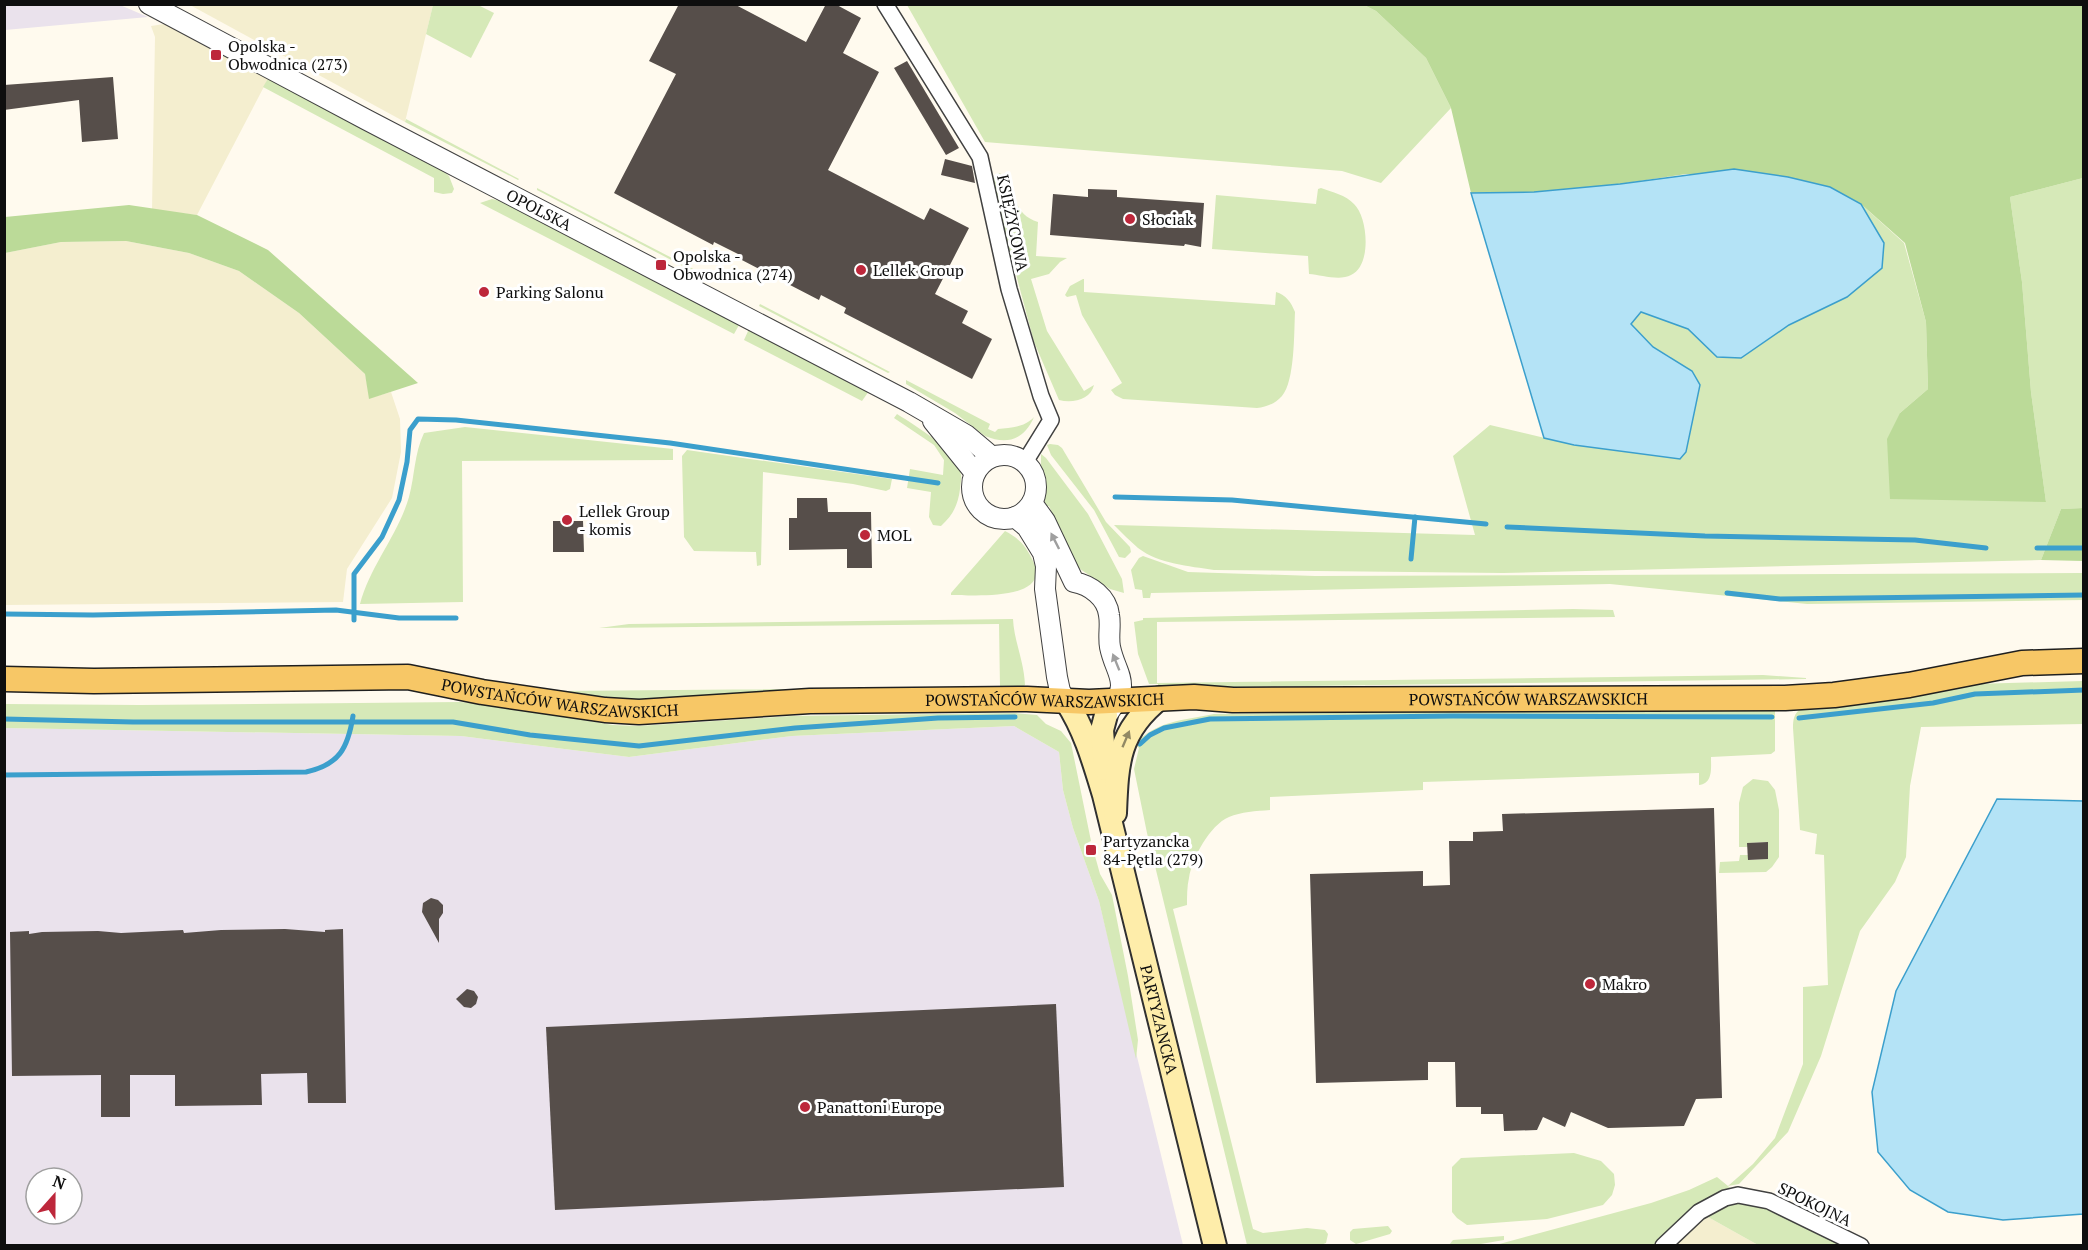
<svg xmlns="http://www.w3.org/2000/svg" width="2088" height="1250" viewBox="0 0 2088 1250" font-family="'PT Serif',serif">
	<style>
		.industrial { fill: #eae2ec; fill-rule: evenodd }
		.farmland { fill: #f4eecf }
		.green { fill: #d6e9b8 }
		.forest { fill: #bbda98 }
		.water { fill: #b4e3f6; stroke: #3b9fcc; stroke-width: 1.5 }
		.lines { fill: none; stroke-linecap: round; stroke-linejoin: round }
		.stream { stroke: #3b9fcc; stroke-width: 5 }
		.building { fill: #564e4a }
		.minor-casing { stroke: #414141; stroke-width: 18 }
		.tertiary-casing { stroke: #414141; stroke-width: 22 }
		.secondary-casing { stroke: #303030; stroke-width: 26 }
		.primary-casing { stroke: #1f1f1f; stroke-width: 27 }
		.minor { stroke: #fff; stroke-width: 15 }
		.tertiary { stroke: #fff; stroke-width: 20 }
		.secondary { stroke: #feedaa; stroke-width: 22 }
		.primary { stroke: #f7c766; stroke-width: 24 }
		.oneway { fill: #9f9f9f }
		.oneway2 { fill: #928964 }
		.poi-dot { fill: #bd273b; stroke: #fff; stroke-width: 2 }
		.labels { text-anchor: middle; stroke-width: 6; stroke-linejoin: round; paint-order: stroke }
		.poi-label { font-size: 16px; fill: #0e0e0e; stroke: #fff; text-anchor: start }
		.street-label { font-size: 16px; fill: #0e0e0e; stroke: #fff }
	</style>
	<rect width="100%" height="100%" fill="#fffaee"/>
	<g class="industrial">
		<polygon points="5,5 120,5 148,17 5,30"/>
		<path d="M1014,726L1059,752L1063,790L1073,828L1099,901L1183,1245L5,1246V728L461,736L629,757L792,736ZM36,1178H72V1214H36Z"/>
	</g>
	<g class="farmland">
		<polygon points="190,5 433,5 405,122"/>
		<polygon points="171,23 269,77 197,215 152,210 155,37 151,26"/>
		<polygon points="126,241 189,253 239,271 299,313 365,374 370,398 391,392 400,419 401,452 392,498 347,569 343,602 5,605 5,253 61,242"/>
		<polygon points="1699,1212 1758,1245 1663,1246"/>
	</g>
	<g class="green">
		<polygon points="433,5 478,5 494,13 471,58 426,34"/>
		<polygon points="907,5 1364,5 1376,11 1426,58 1451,108 1381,183 1342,171 985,142"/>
		<polygon points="269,77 440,168 449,176 454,189 452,193 443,194 434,192 434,178 263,87"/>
		<polygon points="406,119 519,179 518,180 405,122"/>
		<path d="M999,173L1009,177C1014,197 1016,215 1038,222L1036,256L1067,258L1060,262L1049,274L1031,279L1047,331L1084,391L1094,385C1091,399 1073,404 1059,400L1034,342L992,184V180Z"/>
		<path d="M2083,178V508L2061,509L2041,560L1503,573L1214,570C1189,566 1159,564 1138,548C1130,541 1122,533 1114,525L1475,535L1453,456L1490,425L1574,445L1680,459L1671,357L1653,347L1631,324L1642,312L1688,329L1717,357L1741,358L1789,325L1847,297L1884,243L1861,204L1904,243L1926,322L1928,389L1900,413L2046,502L2031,392L2022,282L2010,197Z"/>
		<polygon points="537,188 701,273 700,275 537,190"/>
		<path d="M1321,188C1332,192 1346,195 1354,204C1368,217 1372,266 1351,275C1340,281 1321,275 1309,274L1308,256L1212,249L1216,195L1316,204L1318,189Z"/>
		<polygon points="492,199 505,202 739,325 734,334 480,203"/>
		<path d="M1083,279H1084V292L1275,305L1276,292C1286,295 1291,302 1295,312C1294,332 1295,381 1282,396C1275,404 1266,407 1257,408L1123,399L1115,395L1111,390L1122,383L1082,315L1076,295L1067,297L1065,295L1070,286Z"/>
		<polygon points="760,304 890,372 888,373 759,306"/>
		<polygon points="749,329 869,391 862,401 744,340"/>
		<path d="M906,380L990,424L988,429L995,432L998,429C1011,428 1025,427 1034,417C1024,440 1007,445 985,436L955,413L906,384Z"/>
		<path d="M897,414C916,426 958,451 961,475C962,479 960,485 960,489C958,505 953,515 941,526L933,525L929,517L931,492L907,488L910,469L943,475L944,460L934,445L894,418Z"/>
		<path d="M465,427L673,449V460L462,461L463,602L360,604C370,566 398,535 409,497C415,475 414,454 424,433Z"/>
		<polygon points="1050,444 1058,445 1062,448 1106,522 1130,547 1131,552 1125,558 1119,557 1094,510 1051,455 1047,445"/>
		<polygon points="687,450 892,479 890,489 886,491 853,484 763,472 761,565 757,566 756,552 694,551 684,537 682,456"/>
		<polygon points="1041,454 1046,458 1088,514 1122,579 1124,593 1110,589 1080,569 1074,562 1049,506 1045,506 1045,476 1041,467"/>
		<path d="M1005,531C1020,539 1026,546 1033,561C1053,602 971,595 951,595V593Z"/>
		<polygon points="1143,556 1188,572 1315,576 2083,573 2084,600 1807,604 1610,584 1151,593 1150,598 1143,598 1142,590 1135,589 1131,570 1139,558"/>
		<polygon points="1573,609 1613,610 1615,617 1157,622 1157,683 1763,675 1806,678 1806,679 1158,688 1158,684 1149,684 1138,654 1134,622 1143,620 1143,618"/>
		<path d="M1013,619C1014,641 1024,661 1025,685L1023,687L665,700H611L559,691L1000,687L999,624L599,628L629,624Z"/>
		<path d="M2083,681V724L1921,727L1910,786L1906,857L1895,882L1860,931L1821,1056L1788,1132L1739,1184L1728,1186L1738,1195L1861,1245H1758L1699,1212L1663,1245L1492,1246L1651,1203L1689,1190L1717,1177L1728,1186L1753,1164L1775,1138L1803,1064V987L1828,985L1824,855L1815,854L1817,834L1800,830L1793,728C1793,719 1794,714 1801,708L1974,684Z"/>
		<polygon points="460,702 489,704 613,725 639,726 791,716 1014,713 1037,715 1046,724 1061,731 1071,743 1091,841 1087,843 1090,856 1095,856 1100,874 1112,895 1128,976 1138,1040 1136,1059 1099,901 1073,828 1063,790 1059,752 1014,726 792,736 629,757 461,736 5,728 5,704 140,705"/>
		<path d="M1775,709V751L1771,754L1711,757C1711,769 1713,783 1699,785V773L1423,782V790L1270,797V810C1256,811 1241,812 1229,817C1210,825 1192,858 1189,878C1187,886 1187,896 1187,905L1173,909L1253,1229L1263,1233L1307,1228L1325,1230L1328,1234L1326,1243L1321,1245H1247L1147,833L1134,769L1139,748L1135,745C1153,721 1186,720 1214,714L1531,710Z"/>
		<polygon points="1753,779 1768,781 1775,790 1779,810 1779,857 1772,867 1766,872 1719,873 1720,862 1739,861 1740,855 1748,855 1748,860 1768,859 1768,842 1748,843 1748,847 1739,847 1739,803 1743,787"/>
		<polygon points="1574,1153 1601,1161 1614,1174 1615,1185 1612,1195 1603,1205 1547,1219 1467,1225 1457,1218 1452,1212 1452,1167 1461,1158"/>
		<polygon points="1388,1226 1392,1231 1390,1234 1356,1244 1350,1240 1350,1232 1353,1229"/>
		<polygon points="1504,1236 1504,1240 1475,1245 1449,1245 1453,1240"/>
	</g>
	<g class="forest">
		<polygon points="1364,5 2083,5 2083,178 2010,197 2022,282 2031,392 2046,502 1890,499 1887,439 1900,413 1928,389 1926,322 1905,243 1861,204 1830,187 1788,177 1686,174 1620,184 1534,192 1471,193 1451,108 1426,58 1376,11"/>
		<polygon points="129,205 197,215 268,250 418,383 369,399 365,374 299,313 239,271 189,253 126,241 61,242 5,253 5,217"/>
		<polygon points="2083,508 2083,561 2041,560 2061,509"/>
	</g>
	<g class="water">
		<polygon points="1734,169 1788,177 1830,187 1861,204 1884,243 1882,268 1847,297 1789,325 1741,358 1717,357 1688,329 1641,312 1631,324 1653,347 1692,371 1700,385 1686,452 1680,459 1574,445 1544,438 1471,193 1534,192 1620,184"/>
		<polygon points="1997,799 2083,801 2083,1214 2003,1220 1948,1212 1910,1190 1878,1152 1872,1092 1896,991"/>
	</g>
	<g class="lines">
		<g class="stream">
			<polyline points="1115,497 1232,500 1486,524"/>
			<polyline points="1507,527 1705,536 1915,540 1986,548"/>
			<polyline points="2037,548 2084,548"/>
			<polyline points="1411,559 1415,517"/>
			<polyline points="1727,593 1780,599 2084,595"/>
			<polyline points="4,614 93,615 336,610 399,618 456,618"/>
			<polyline points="354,620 354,574 382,537 399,500 407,462 410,430 418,419 456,420 670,443 938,483"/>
			<polyline points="1799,718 1933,703 1975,694 2084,690"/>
			<polyline points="4,719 133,722 453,722 530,735 639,746 795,728 938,718 1015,717"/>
			<polyline points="1140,744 1150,735 1164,728 1210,719 1453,716 1772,717"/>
			<path d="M4,775L306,772C339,765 348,748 353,716"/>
		</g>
	</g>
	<g class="building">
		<polygon points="679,4 734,4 806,42 826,4 835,4 861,18 843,53 879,72 828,170 924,220 930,208 969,228 935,294 968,311 962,323 992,339 972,379 844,313 846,308 821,295 819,300 738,258 740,255 714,242 713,245 614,193 676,74 649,61"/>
		<polygon points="907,61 959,148 946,155 894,68"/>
		<polygon points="113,77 118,139 82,142 79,100 4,110 4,85"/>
		<polygon points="945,159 972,166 975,183 941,175"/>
		<polygon points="1088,189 1117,190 1117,197 1204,203 1201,247 1185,244 1184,246 1050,235 1053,194 1088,197"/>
		<polygon points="797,498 827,498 828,512 871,512 872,568 847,568 847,549 789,550 789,518 797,518"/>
		<polygon points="553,521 583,521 584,552 553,552"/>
		<polygon points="1714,808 1722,1098 1696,1099 1684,1126 1608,1128 1571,1112 1565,1127 1543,1117 1537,1130 1504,1131 1503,1114 1481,1114 1481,1107 1456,1107 1455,1062 1428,1062 1428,1080 1316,1083 1310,874 1423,871 1423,886 1450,885 1449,841 1473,841 1473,832 1503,831 1502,814"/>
		<polygon points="1768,842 1768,859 1748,860 1747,843"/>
		<polygon points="431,898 438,900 443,905 443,913 439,919 439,943 422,912 423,903"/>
		<polygon points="285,929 325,932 325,930 343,929 346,1103 308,1103 307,1073 261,1074 262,1105 175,1106 175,1075 130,1075 130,1117 101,1117 101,1075 12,1076 10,932 29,931 29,934 42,932 98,931 121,933 183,930 184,933 221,930"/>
		<polygon points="467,989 474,991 478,997 476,1004 471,1008 464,1007 456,999"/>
		<polygon points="1056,1004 1064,1187 555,1210 546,1027"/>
	</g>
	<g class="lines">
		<defs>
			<g id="minor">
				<polyline points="885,4 980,157 1009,289 1041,396 1051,420 1025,462"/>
				<polyline points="1663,1246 1699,1212 1725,1198 1738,1195 1769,1201 1861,1246"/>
			</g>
			<g id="tertiary">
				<path id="s1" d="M149,4L367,120L909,402L966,435L992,457"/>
				<polyline points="933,421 975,473"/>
				<circle cx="1004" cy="487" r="32"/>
				<path d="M1032,503L1045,521L1074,582C1090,585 1107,597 1109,615C1111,625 1108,636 1110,647C1116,676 1132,681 1109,712"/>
				<polyline points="1015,517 1027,527 1043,553 1046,566 1045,589 1057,677 1060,691 1066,701"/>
			</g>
			<g id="secondary">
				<path id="s2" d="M1066,701C1085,730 1094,762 1104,795L1215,1246"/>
				<polyline points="1105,769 1102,730 1106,715"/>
				<path d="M1115,813C1117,763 1118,731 1160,698"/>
			</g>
			<g id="primary">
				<path id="s3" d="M4,679L94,681L408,677L482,692L605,710L639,712L810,701L1027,699L1089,702L1194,697L1233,700L1785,698L1834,695L1909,685L2022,663L2084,661"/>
			</g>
		</defs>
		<use href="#minor" class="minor-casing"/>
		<use href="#tertiary" class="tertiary-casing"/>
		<use href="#secondary" class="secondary-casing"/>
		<use href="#primary" class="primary-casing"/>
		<use href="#minor" class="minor"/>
		<use href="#tertiary" class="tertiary"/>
		<use href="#secondary" class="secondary"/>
		<use href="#primary" class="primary"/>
	</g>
	<defs><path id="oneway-solid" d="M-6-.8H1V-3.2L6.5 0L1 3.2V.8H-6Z" transform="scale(1.5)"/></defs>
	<g class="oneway">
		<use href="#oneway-solid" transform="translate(1055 541) rotate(-117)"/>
		<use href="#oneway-solid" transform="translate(1116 662) rotate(-112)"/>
	</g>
	<use class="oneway2" href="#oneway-solid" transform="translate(1126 739) rotate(-67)"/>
	<g class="poi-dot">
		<rect x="210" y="49" width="12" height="12" rx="3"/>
		<circle cx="1130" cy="219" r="6"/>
		<rect x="655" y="259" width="12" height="12" rx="3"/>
		<circle cx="861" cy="270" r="6"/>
		<circle cx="484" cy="292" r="6"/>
		<circle cx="567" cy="520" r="6"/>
		<circle cx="865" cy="535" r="6"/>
		<rect x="1085" y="844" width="12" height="12" rx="3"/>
		<circle cx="1590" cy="984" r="6"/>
		<circle cx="805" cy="1107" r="6"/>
	</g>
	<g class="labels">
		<g class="poi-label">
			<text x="228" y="52">Opolska -<tspan x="228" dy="18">Obwodnica (273)</tspan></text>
			<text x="1142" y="225">Słociak</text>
			<text x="673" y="262">Opolska -<tspan x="673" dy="18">Obwodnica (274)</tspan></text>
			<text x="873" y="276">Lellek Group</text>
			<text x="496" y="298">Parking Salonu</text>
			<text x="579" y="517">Lellek Group<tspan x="579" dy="18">- komis</tspan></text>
			<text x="877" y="541">MOL</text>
			<text x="1103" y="847">Partyzancka<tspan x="1103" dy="18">84-Pętla (279)</tspan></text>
			<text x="1602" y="990">Makro</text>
			<text x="817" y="1113">Panattoni Europe</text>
		</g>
		<g class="street-label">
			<text dy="6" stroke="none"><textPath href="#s1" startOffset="441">OPOLSKA</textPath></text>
			<text transform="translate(1013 223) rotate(78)" y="6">KSIĘŻYCOWA</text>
			<text dy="6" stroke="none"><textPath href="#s3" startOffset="558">POWSTAŃCÓW WARSZAWSKICH</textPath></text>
			<text dy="6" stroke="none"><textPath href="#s3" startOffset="1044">POWSTAŃCÓW WARSZAWSKICH</textPath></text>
			<text dy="6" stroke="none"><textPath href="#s3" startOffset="1528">POWSTAŃCÓW WARSZAWSKICH</textPath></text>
			<text dy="6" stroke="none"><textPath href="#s2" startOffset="333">PARTYZANCKA</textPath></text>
			<text transform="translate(1815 1204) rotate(26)" y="6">SPOKOJNA</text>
		</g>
	</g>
	<rect width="2088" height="1250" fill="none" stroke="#0e0e0e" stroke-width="12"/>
	<g transform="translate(54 1196) rotate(21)"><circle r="28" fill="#ffffff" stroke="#9f9f9f" stroke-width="1.5"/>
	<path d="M0-4.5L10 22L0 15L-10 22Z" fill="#bd273b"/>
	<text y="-9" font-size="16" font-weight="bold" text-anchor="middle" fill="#0e0e0e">N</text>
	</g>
</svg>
